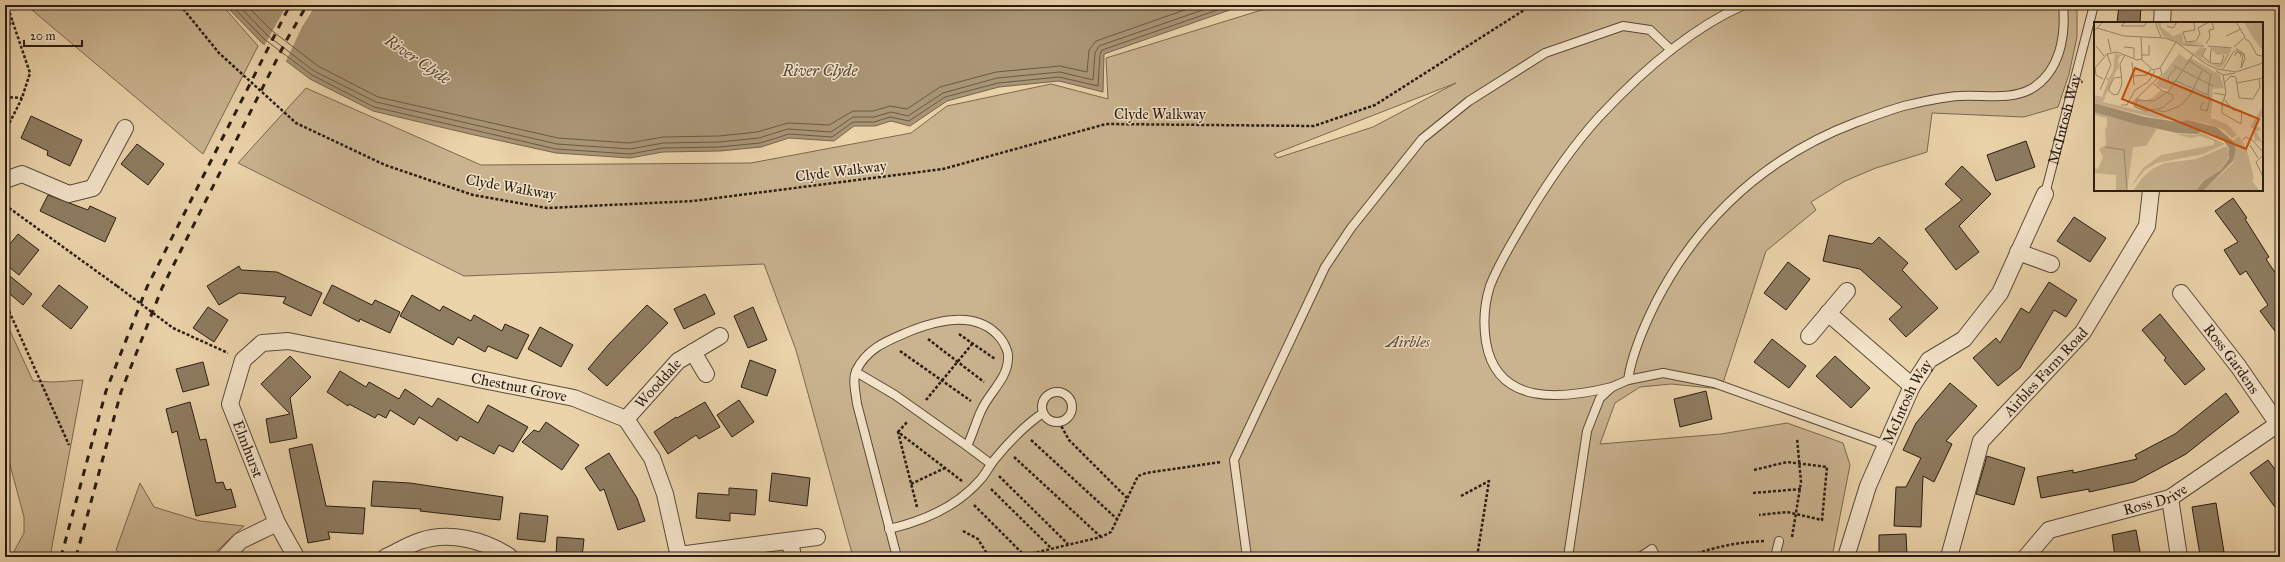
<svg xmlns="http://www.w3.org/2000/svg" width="2285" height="562" viewBox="0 0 2285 562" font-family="'IM FELL Great Primer',serif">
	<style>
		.green { fill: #cab490; stroke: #7a6851; fill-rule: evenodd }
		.water { fill: #a99576; stroke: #76654e }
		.pier { fill: #ebd3aa }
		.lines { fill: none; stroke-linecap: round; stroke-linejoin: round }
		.shore { stroke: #6a5944; stroke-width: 1 }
		.building { fill: #8e7c61; stroke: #2a1d12 }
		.service-casing { stroke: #5a4a38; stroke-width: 10 }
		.minor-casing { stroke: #5a4a38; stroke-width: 18 }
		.path { stroke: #2a1d12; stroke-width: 2.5; stroke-dasharray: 3 2; stroke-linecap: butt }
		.service { stroke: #f2e2c8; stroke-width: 8 }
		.minor { stroke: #f2e2c8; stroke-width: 16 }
		.rail { stroke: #2a1d12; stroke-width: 3; stroke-dasharray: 7 7; stroke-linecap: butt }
		.path-bridge { stroke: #2a1d12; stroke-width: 2.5; stroke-dasharray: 3 2; stroke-linecap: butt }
		.labels { text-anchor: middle; stroke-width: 3; stroke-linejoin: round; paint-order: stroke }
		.street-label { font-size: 15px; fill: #2a1d12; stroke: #f2e2c8 }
		.park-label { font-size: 15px; font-style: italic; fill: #5a4a38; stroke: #f2e2c8 }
		.water-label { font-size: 16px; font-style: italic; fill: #564735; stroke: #f2e2c8 }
		.inset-road { fill: none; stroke: #9e8a6d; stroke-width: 1 }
		.view { fill: #cc500d; fill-opacity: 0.15; stroke: #cc500d; stroke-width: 2 }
		.inset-edge { fill: none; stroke: #2a1d12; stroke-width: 2 }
	</style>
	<rect width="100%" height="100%" fill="#ebd3aa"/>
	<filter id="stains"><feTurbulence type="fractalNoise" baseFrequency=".005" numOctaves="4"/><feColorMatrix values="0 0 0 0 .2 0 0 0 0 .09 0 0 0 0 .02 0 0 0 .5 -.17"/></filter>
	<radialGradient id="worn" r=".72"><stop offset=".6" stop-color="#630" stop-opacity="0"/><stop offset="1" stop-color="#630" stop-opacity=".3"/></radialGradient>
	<g class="green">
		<polygon points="26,5 222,5 258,46 203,154"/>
		<path d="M1278,5H2077V37L2069,74L2058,107L2024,117L1932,113L1927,152L1876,168L1845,181L1811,202L1816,210L1766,251L1721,389L1671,384L1640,387L1615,403L1600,444L1721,434L1787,423L1843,443L1850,465L1832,557H853L796,350L764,264L464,276L238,163L306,88L481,165L751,163L911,133L947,106L1051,84L1108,99L1106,58ZM1456,83L1373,127L1277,158L1274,154Z"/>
		<polygon points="5,320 33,381 53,382 83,380 50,557 11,557 24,533 24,517 5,446"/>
		<polygon points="140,483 154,507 200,521 244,526 210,557 125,557 116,550"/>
	</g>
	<polygon class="water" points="225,5 1244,5 1104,54 1103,92 1059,81 999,87 947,101 910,126 891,121 875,126 854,126 834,141 789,138 761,147 720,151 663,152 630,158 556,153 470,134 373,111 310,79 261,42"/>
	<polygon class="pier" points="287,5 316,5 302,27 285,63 264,46"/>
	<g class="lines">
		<g class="shore">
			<polyline points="231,5 264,39 312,75 374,107 556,149 630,154 663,148 719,147 760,143 789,134 832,137 853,122 874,122 890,117 909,121 945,97 998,83 1059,77 1098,86 1100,54 1102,50 1232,5"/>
			<polyline points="238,5 267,35 314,71 376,102 557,144 630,149 663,143 719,142 759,138 788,129 831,132 853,117 874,117 891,112 908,116 943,93 997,78 1060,72 1093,80 1095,53 1099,46 1217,5"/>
			<polyline points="246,5 271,30 318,66 378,97 558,138 629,143 663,137 719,136 757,132 788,123 829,125 853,111 873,111 890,106 907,109 940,87 996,72 1060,66 1087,72 1089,50 1096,41 1199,5"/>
		</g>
	</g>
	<g class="building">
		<polygon points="2119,5 2141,5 2140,23 2117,23"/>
		<polygon points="31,116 82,140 70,166 47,155 48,151 21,138"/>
		<polygon points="2026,141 2035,167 1996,181 1987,155"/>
		<polygon points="137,144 164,164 148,185 121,164"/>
		<polygon points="1962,166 1991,194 1959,226 1979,252 1956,270 1925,229 1962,200 1945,184"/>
		<polygon points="48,195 88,210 90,206 116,218 105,242 40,211"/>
		<polygon points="2233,198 2247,218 2245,219 2269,257 2266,259 2280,280 2280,338 2260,311 2268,305 2246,271 2240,275 2224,250 2238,242 2215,211"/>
		<polygon points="2074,217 2106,238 2090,262 2057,241"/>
		<polygon points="18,234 39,250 19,275 5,264 5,250"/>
		<polygon points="1829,235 1872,244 1879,237 1908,263 1902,270 1938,308 1906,337 1889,319 1902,307 1860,269 1823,261"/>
		<polygon points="1788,262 1810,279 1786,310 1764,293"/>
		<polygon points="239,266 241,270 277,272 322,293 311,316 283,303 286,297 239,293 219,305 207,286"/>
		<polygon points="5,272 32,294 23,305 5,290"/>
		<polygon points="2049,282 2077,300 2066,317 2054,310 2020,368 1998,386 1973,358 1996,338 2000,343 2021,308 2029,313"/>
		<polygon points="59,285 88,307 71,329 42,306"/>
		<polygon points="332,285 372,305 375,300 400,312 390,333 360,319 359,322 323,303"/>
		<polygon points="705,294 715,314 684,329 674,309"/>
		<polygon points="412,295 440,311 443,306 471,321 474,315 502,331 505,324 529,335 517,359 488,346 485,352 458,337 453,345 400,316"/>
		<polygon points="647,305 668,323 607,386 588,369 609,344"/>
		<polygon points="208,307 228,320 214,342 193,328"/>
		<polygon points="753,307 767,340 748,348 734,316"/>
		<polygon points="2160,314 2205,369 2185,385 2164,360 2166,358 2142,330"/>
		<polygon points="540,327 573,345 561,367 528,349"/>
		<polygon points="1772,339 1806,366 1789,388 1754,362"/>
		<polygon points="290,356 311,377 290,398 297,438 270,443 266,419 290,414 261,384"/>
		<polygon points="1835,356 1870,388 1851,408 1816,376"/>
		<polygon points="750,360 776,370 767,396 741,387"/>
		<polygon points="203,362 209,385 183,392 176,369"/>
		<polygon points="340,371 366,387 369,382 399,399 405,389 432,407 438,398 478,423 488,405 528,427 513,452 499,445 494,454 460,436 457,441 419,417 414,425 390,410 386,418 378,414 375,418 349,404 348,406 327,392"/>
		<polygon points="1950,383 1977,406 1946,441 1952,444 1934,482 1923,476 1921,527 1894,526 1896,487 1906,487 1921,458 1903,450 1916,423"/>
		<polygon points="1706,391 1712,419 1680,427 1674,399"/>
		<polygon points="2226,393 2239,412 2186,454 2134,482 2089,492 2089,489 2041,498 2037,477 2073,470 2073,473 2137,459 2135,455 2175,434"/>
		<polygon points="739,400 754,422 732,437 717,415"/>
		<polygon points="190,402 200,440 206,439 216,483 223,482 226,490 231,489 236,507 196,516 177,431 172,433 166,409"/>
		<polygon points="705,402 720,427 699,439 696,435 668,454 654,432 676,417 677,418"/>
		<polygon points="546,422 579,445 562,470 522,442 534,430 539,432"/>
		<polygon points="312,444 326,506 365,508 363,534 328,532 330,539 308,543 289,449"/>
		<polygon points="609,453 637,498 645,521 618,530 604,489 600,491 585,468"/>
		<polygon points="1987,456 2025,468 2014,505 1976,494"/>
		<polygon points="2268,460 2280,476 2280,514 2250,473"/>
		<polygon points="772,473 810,478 807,506 769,501"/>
		<polygon points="373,481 410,483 503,497 500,520 420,511 421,509 371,506"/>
		<polygon points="729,488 757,490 755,515 730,513 730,521 696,518 698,493 729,495"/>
		<polygon points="2216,503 2224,552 2200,555 2192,507"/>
		<polygon points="520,513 548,516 545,542 517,539"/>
		<polygon points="2136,530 2141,557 2115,557 2112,535"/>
		<polygon points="1906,534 1907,555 1879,557 1879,535"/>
		<polygon points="557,537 584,539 582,557 556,557"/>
	</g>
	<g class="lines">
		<defs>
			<g id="service">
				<path id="s1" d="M2045,194L2094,5"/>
				<polyline points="856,372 895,395 967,446"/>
				<path d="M1628,380C1632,353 1644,326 1656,302C1700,217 1767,156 1857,122C1874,116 1891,109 1908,105C1925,101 1942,97 1959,96C1982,94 2009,101 2031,89C2060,72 2066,36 2063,5"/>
				<path d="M1612,387C1563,399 1497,407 1486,342C1483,323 1484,305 1490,286C1498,265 1510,246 1521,227C1544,188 1569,150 1599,117C1641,72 1689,29 1744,5"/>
				<circle cx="1057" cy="407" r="15"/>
				<path d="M889,529C924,521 957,507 981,479C986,473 990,465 995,459C1009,442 1025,425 1043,413"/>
				<path d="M897,557L857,404C856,394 852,380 856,371C867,348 887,341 908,332C937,320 978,309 1001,339C1004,343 1009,352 1008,358C1008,378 990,392 982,409C976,421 973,434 967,446L991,464"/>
				<polyline points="1247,557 1234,460 1325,267 1351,228 1422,139 1469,101 1545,53 1623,26 1650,30 1671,50"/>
				<polyline points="1568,557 1587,431 1600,398 1612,387 1628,380 1663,373 1714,383 1886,445"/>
				<polyline points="1640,557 1652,549 1656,557"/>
				<polyline points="1775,557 1779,541"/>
			</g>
			<g id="minor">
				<polyline points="2162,23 2163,5"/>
				<polyline points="5,180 22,174 69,194 93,188 125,128"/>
				<polyline points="2018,252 2051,264"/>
				<path id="s2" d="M2181,293L2238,366L2280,427"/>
				<polyline points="1828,313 1912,386"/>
				<polyline points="1809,336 1847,291"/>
				<polyline points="693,352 706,374"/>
				<path id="s3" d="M626,419L678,361L720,336"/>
				<polyline points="2170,498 2179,557"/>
				<polyline points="790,541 793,557"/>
				<polyline points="679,555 817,537"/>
				<polyline points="225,557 240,541 277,523"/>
				<path id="s4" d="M296,557L277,523L230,404L243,360L262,343L288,341L574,398L626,419L652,458L665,494L679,557"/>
				<path d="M386,557C397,552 408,545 420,541C449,531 485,540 510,557"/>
				<path id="s5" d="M1846,557L1868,486L1912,386L1929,360L1964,339L2000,293L2045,194"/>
				<path id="s6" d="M1949,557L1981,441L2083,332L2147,226L2151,190"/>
				<path id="s7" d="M2026,557L2049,530L2170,498L2278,424"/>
			</g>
		</defs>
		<use href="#service" class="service-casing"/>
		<use href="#minor" class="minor-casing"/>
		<g class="path">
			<polyline points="180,5 219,53 296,123 385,165 473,195 547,208 693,201 943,169 1106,124 1314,126 1375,105 1532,5"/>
			<polyline points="5,28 13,21"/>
			<polyline points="5,97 22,98"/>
			<polyline points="5,132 22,98 30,73 7,5"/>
			<polyline points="5,205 117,286"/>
			<polyline points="5,302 69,445"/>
			<polyline points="173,328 228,353"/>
			<polyline points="959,334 995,359"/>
			<polyline points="928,339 984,382"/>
			<polyline points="900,351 971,401"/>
			<polyline points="926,400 973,343"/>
			<polyline points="1059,422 1069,440 1127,498"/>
			<polyline points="898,432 908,421"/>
			<polyline points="1031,440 1117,519"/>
			<polyline points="1014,457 1101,537"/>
			<polyline points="1754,470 1787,462 1827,467 1822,520 1787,512 1759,515"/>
			<polyline points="999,476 1068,544"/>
			<polyline points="911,484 945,468"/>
			<polyline points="991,489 1051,548"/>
			<polyline points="1753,493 1801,489"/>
			<polyline points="1461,496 1489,481 1477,557"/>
			<polyline points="974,505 1024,555"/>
			<polyline points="917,507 898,432 962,481"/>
			<polyline points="963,531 978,539 989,557"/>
			<polyline points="1792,537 1801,482 1797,438"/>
			<polyline points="1017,557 1101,537 1111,532 1138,476 1146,473 1221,462"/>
			<path d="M1688,557C1712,547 1739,542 1765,541"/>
		</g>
		<use href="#service" class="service"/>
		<use href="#minor" class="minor"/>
		<g class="rail">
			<polyline points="61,557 106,391 147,287 290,5"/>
			<polyline points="76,557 121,392 162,288 286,41 307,5"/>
		</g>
		<polyline class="path-bridge" points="117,286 173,328"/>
	</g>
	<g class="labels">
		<g class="street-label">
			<text x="1160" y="119">Clyde Walkway</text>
			<text dy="5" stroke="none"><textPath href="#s1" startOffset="77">McIntosh Way</textPath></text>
			<text transform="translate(841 171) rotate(-7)" y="5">Clyde Walkway</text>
			<text transform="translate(511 187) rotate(10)" y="5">Clyde Walkway</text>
			<text dy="5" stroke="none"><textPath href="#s2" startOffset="83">Ross Gardens</textPath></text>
			<text dy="5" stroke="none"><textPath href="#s6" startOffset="215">Airbles Farm Road</textPath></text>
			<text dy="5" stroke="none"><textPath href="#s3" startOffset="48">Wooddale</textPath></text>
			<text dy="5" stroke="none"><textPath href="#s4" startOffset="500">Chestnut Grove</textPath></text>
			<text dy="5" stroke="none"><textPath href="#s5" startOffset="167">McIntosh Way</textPath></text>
			<text transform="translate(248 449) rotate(69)" y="5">Elmhurst</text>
			<text dy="5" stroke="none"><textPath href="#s7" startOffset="146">Ross Drive</textPath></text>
		</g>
		<g class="park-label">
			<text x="1408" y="347">Airbles</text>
		</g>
		<g class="water-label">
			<text transform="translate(418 59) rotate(34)" y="6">River Clyde</text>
			<text x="820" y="76">River Clyde</text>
		</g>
	</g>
	<g transform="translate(2094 22)">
		<rect width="169" height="169" fill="#ebd3aa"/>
		<path d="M67,0V5L79,14L88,11L89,20L110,21L89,24L69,14L63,1ZM150,0H169V29L159,16ZM106,25L111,26L107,36L118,42L127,43L133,32L123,33L115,25L135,26L137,29L128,45L125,46L112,40L97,30L101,31ZM21,31L29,34H26L24,38L25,48L23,47L9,80L51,90L39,85L40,80L43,76L50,79L58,76L67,68L74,70L75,68L65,65L62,61L85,32L93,38L97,36L126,53L130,66L119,67L117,96L133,102L143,113L138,116L130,108L115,102L95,98L94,100L62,96L0,81V73L8,75L14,59L11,55L15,56L19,49ZM169,84V93L163,98L162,105H166V109H162L169,122L164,118L161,120L159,106L156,105ZM0,90L63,107L52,124L39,125L33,169H22V153L0,151V146L4,147L9,135L5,127L12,123L11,106L13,105V96L0,93ZM106,110L131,122L109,132L63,141L51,148L36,166L49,146L67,133L120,123V119L106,114L97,116L81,112L102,113ZM145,114L153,129L160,156L158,159L166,169H109L139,141L142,128L139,119ZM133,124L136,132L127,148L108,159L102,169H39L48,156L58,147L70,141L103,137Z" fill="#cab490"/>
		<path d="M0,81L51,95L85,100L94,98L122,105L139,119L142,128L139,139L109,169H102L109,159L127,148L135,136V126L130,119L107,109L103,112L83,111L42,102L0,90Z" fill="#a99576"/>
		<path class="inset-road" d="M32,0L27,4H50L53,0M61,0L67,15M100,0L101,8L89,10L92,20L102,19L106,12L104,6L115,0M73,4L79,6L83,0M3,6L30,14L71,16L82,20L112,42L123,47L142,50L169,41M0,9L9,0M132,14L147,7M47,15L48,38L59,48L66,46L82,20M14,17L17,30M151,17L155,19L163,33L168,34M112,22L116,15L115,8L120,7L118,0M91,23L110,24M2,24L10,34M114,24L138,26M30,25L40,26V36M140,25L151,15L142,0M112,26L108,34L117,41L127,42L130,33M141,28L149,32L147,46L151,37L150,32L142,26M48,33H55V23M141,34L142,30L147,32L146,35M94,38L117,53L115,62L120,64M38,40L40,63M116,40L117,27M80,44L115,62L114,73L82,59L75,61L74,55L82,46M129,47L140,29M122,49L129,53L141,51M129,53L132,71L128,82V91L147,102L148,89L139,88L130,77M38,54L53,53L57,47M27,55L20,56L15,66V69L20,73L24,72L27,65L28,60L26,42L31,33M9,57L2,53L1,46L13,32L23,30L43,38L48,37M130,61L137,54L142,55L145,76L159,77L166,65L165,57M143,61L169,56M60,62L70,70H74L99,33M6,68L17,43L13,32M72,71L60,79L43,78L41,85L52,89L68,86L79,77V73L73,71M120,71L132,73M109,80L106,87L113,89L116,77L114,73M38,81L68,52L66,46M27,83H33L41,68L54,60L61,49M63,88L70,90L86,84L95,75L108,49M148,118L152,115L158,118L169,130M156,123L164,136M11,125L30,128L33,169M169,133L162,140L169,155"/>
		<path class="view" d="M41,46L165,97L152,127L28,77Z"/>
		<rect width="169" height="169" class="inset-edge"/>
	</g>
	<rect width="2285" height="562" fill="none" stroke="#ebd3aa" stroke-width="20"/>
	<rect x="6" y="6" width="2273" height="550" fill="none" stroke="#2a1d12" stroke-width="2"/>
	<rect x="10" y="10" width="2265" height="542" fill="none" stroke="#2a1d12"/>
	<path d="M24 40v6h58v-6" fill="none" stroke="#2a1d12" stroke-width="2"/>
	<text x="30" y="40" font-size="12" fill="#2a1d12" stroke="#f2e2c8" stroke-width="3" paint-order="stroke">20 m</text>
	<rect width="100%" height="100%" filter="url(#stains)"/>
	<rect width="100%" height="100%" fill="url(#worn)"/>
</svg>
